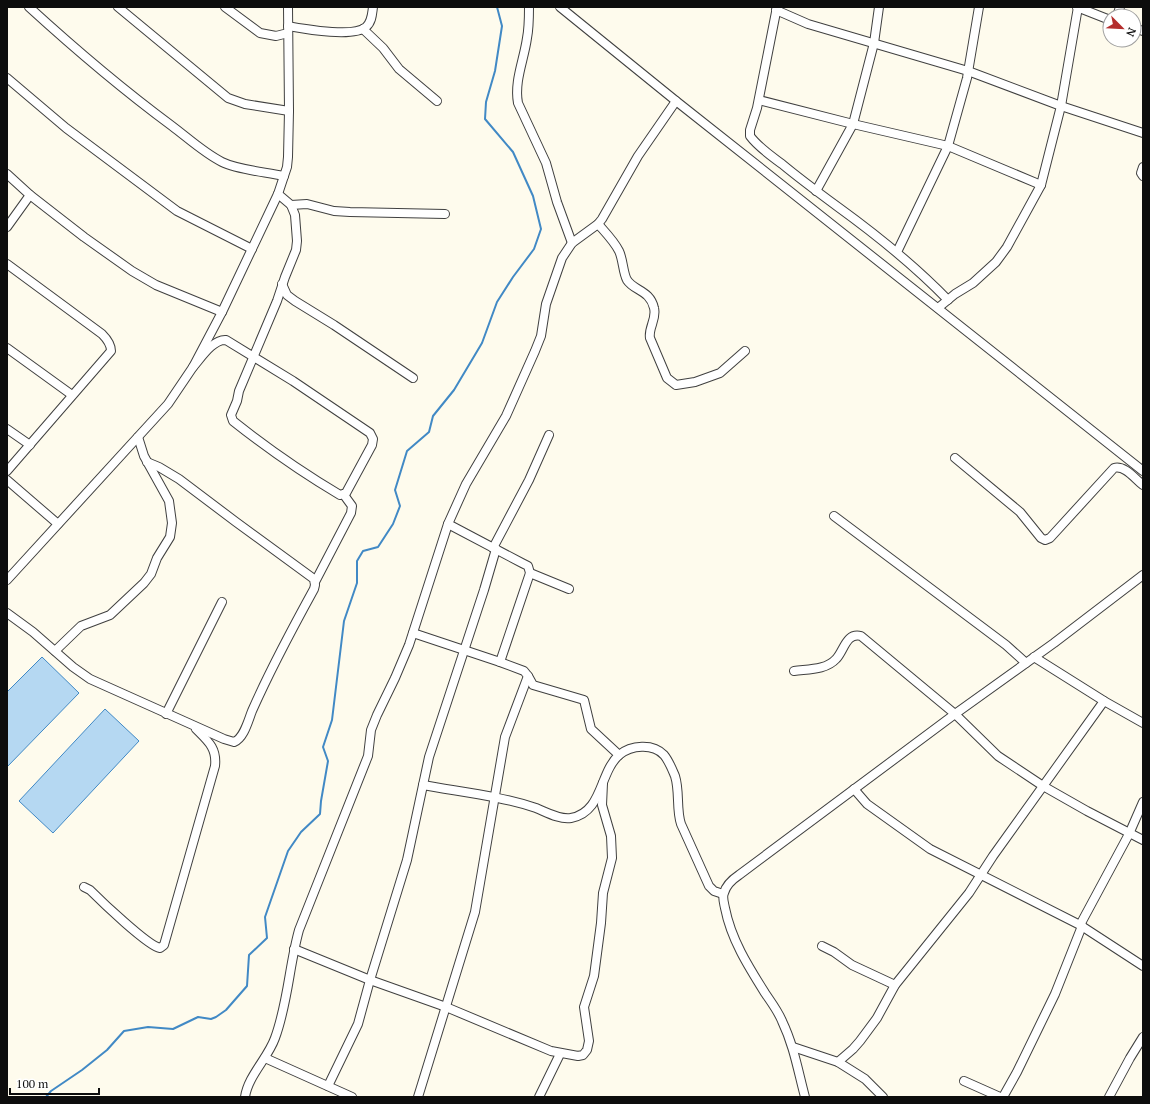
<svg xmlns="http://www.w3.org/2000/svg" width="1150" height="1104" viewBox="0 0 1150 1104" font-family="'PT Serif',serif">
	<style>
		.water { fill: #b5d8f2; stroke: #4189c5 }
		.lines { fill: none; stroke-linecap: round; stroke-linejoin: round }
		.stream { stroke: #4189c5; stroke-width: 2 }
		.minor-casing { stroke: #404040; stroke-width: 10 }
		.minor { stroke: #fff; stroke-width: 8 }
	</style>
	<rect width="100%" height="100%" fill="#fefbed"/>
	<g class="water">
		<polygon points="42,657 79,693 7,767 7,692"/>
		<polygon points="105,709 139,741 53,833 19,801"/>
	</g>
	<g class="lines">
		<polyline class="stream" points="46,1097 51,1091 82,1070 107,1050 124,1031 148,1027 173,1029 198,1017 211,1019 216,1017 226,1010 247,986 249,955 267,938 265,917 288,851 301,832 320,814 321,801 328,761 323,747 332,720 344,621 357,583 357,561 363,551 378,547 393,524 400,506 395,490 407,451 429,432 433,416 454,390 482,343 497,302 513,277 534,249 541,229 533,196 513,152 485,119 486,102 495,71 502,26 497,7"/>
		<defs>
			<g id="minor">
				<path d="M29,7C75,49 122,89 172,126C188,138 204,153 222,162C238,170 266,172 284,176"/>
				<polyline points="118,7 228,98 245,104 289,111"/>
				<polyline points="225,7 260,33 276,36 288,33"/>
				<path d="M529,7C529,17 529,28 527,38C524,60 514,81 518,103L546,163L557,202L572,243"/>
				<polyline points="560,7 676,101 1143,471"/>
				<path d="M777,7L757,108L750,130V136C758,147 770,155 782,164C800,179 819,193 838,207C878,236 914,265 948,300"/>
				<polyline points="1077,7 1110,20"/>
				<polyline points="776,10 808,24 968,71 1061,106 1143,133"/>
				<polyline points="1117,16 1120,7"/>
				<path d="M288,26C305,29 353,38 366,27C372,22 372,14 373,7"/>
				<polyline points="1134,28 1143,31"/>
				<polyline points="363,29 383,48 399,69 437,101"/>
				<polyline points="7,78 66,128 177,211 252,249"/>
				<polyline points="759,100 853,124 948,146 1041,185"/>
				<polyline points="1143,167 1141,173 1143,176"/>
				<polyline points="7,174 30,195 84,237 132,271 156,285 222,312"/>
				<polyline points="816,191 853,124 874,43 879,7"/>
				<polyline points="291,205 307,204 334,211 350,212 445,214"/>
				<path d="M598,224C605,232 614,241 619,251C623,259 623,273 627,280C634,291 650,290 654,308C657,319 648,328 650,338L667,378L676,385L695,382L720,373L745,351"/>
				<polyline points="7,227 30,195"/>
				<polyline points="897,252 948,146 967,78 979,7"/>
				<path d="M7,264L102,334C107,339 111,344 111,351L7,471"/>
				<polyline points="282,284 287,295 295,301 334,325 413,378"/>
				<polyline points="938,308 955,294 973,283 996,262 1007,247 1041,185 1061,106 1078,7"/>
				<polyline points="7,348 72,395"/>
				<path d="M193,367C201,358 213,339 226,340L293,381L370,433L373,439L372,445L346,493L340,495C303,473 267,448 233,421L231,415L237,401L239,391L277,301L285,277L296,250L297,241L295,215L291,205L278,194"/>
				<polyline points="7,429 30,445"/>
				<path d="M955,458L1020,512L1041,538L1045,540L1050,538L1114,468C1125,465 1135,479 1143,485"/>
				<polyline points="7,480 58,524"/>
				<polyline points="834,516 1006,645 1026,663"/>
				<polyline points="448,524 522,563 528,566 530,573 500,662"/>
				<polyline points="493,548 529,480 549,435"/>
				<polyline points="530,573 569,589"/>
				<polyline points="7,580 168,404 193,367 222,312 278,194 287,167 288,157 289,111 288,7"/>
				<polyline points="315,582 351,513 352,506 344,495"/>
				<path d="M7,613L33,632L73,667L90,679L224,739L234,742C244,738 248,721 252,711C270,670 292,629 314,589L315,585L314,579L236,522L179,479L159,467L147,462"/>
				<polyline points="413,633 500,662 524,671 528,676 505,737 475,912 418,1097"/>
				<polyline points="55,651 81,626 110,615 144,583 151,574 157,558 170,537 172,523 169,501 144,456 138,437"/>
				<polyline points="1034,657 1104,701 1143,723"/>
				<path d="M794,671C808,669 826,670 836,659C844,651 846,632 861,636L955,714L998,756L1043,786L1087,811L1143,840"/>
				<polyline points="528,676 533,685 584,700 591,729 619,755"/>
				<polyline points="166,714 222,602"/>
				<path d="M423,785C461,792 500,796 536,808C546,812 560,820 571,818C603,812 599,773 619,755C631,745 653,743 664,755C669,761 672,769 675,776C680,792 676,809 681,824L709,886L714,891L723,894"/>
				<polyline points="854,789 867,804 930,849 1080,925 1143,966"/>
				<path d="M84,887L90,890C101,901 148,946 160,948L164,945L215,766C217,748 208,741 196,729"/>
				<polyline points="1080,925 1129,834 1143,802"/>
				<polyline points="822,946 834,952 852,965 895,985"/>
				<polyline points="294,949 370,980 446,1007 551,1051 578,1056 583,1055 587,1050 589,1041 584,1007 594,976 601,923 603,893 612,858 611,836 602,805 603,783"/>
				<polyline points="793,1047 838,1062 865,1079 883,1097"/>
				<polyline points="265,1058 352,1097"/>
				<polyline points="838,1062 853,1049 860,1041 877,1018 895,985 969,893 993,856 1104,701"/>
				<polyline points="964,1081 1000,1097"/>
				<polyline points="328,1086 358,1024 370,980 407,860 429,757 484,590 496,549"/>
				<path d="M245,1097C248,1076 268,1058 275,1038C288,1003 289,966 299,930L368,756L371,730L377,715L395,678L409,645L448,524L466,484L506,416L535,351L541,336L546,304L562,258L572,243L598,224L602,219L638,156L676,101"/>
				<polyline points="539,1097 560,1054"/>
				<path d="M805,1097C798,1071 794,1046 782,1021C778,1011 771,1002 765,993C748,966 731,939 725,908C724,903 722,897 724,893C726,885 733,879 739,875L955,714L1054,643L1143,575"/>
				<polyline points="1003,1097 1017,1072 1055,994 1082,926"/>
				<polyline points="1109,1097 1130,1058 1143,1037"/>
			</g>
		</defs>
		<use href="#minor" class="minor-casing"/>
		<use href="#minor" class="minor"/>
	</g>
	<rect width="1150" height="1104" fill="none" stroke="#0d0d0d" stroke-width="16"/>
	<g transform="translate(1122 28) rotate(114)"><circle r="19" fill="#ffffff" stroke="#9e9e9e"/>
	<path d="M0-3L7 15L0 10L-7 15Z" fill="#b42e2d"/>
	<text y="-6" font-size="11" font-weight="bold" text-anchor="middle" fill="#0d0d0d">N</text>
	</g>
	<path d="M10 1088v6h89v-6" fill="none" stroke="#0d0d0d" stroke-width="2"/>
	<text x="16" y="1088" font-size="12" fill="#0d0d0d" stroke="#ffffff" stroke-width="3" paint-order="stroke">100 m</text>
</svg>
